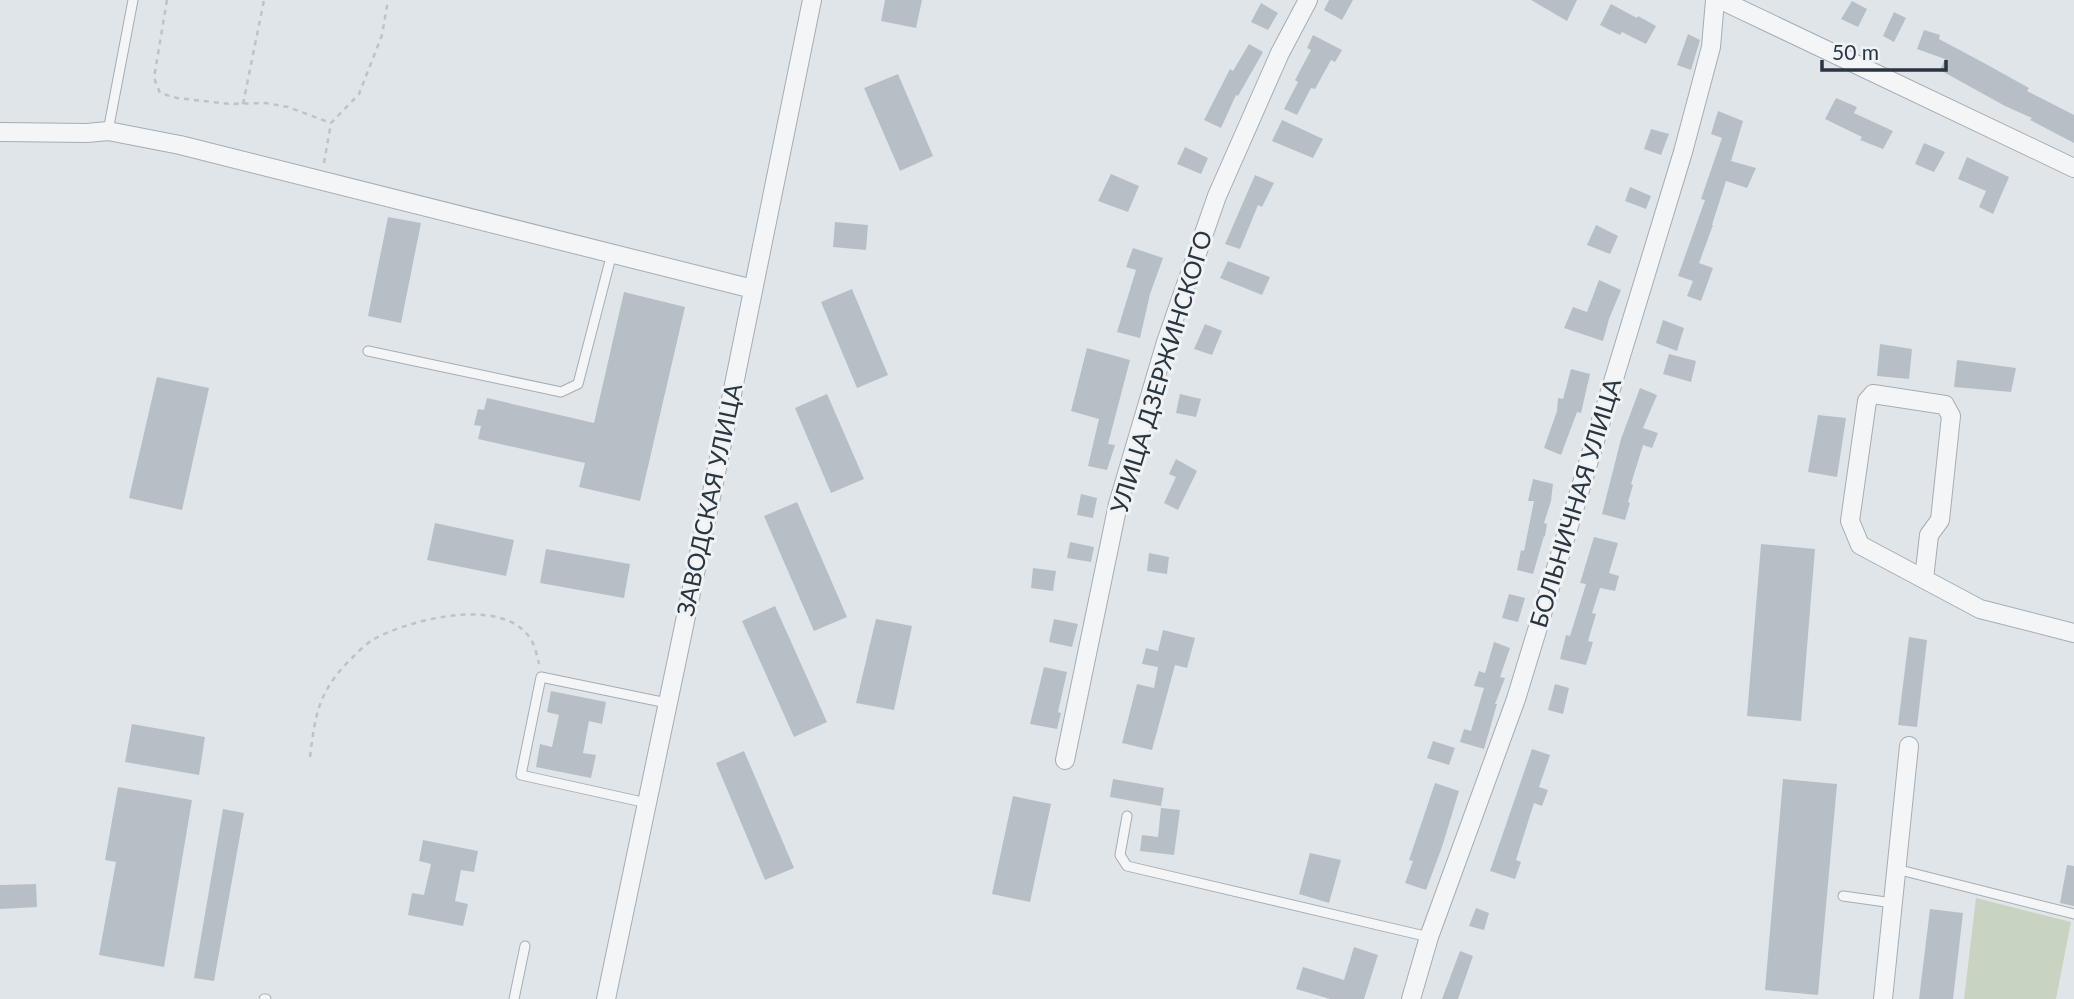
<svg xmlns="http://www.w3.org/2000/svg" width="2074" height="999" viewBox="0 0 2074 999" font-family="Lato,sans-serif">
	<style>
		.green { fill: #c8d3c1 }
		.building { fill: #b7bfc6 }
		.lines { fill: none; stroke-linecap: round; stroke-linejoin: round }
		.service-casing { stroke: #a5adb3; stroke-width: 11 }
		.minor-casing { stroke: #a5adb3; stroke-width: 20 }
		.path { stroke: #bec3c7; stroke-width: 2.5; stroke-dasharray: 5 5; stroke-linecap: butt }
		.service { stroke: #f3f5f7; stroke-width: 9 }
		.minor { stroke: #f3f5f7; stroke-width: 18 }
		.labels { text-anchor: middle; stroke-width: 6; stroke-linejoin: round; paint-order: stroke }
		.street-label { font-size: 24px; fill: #293540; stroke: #eff3f6 }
	</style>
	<rect width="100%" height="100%" fill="#e0e5e9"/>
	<polygon class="green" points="1976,898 2071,922 2056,999 1964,999"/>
	<g class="building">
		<polygon points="885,0 922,0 916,28 881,21"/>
		<polygon points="1329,0 1353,0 1342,20 1324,10"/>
		<polygon points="1531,0 1577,0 1567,21"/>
		<polygon points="1852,1 1867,9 1858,27 1841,19"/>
		<polygon points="1261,3 1278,13 1268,30 1251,22"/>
		<polygon points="1611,4 1637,18 1638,16 1656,26 1646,44 1622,32 1620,35 1600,25"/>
		<polygon points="1894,12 1906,18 1894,42 1883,36"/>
		<polygon points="1924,30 1940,35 1939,39 1984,63 2029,88 2027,91 2074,115 2074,143 2030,120 2032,118 2005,106 1940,70 1945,59 1917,49"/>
		<polygon points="1688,34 1700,40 1691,70 1677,65"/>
		<polygon points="1313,35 1342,50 1335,62 1331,60 1315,89 1311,88 1297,115 1284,109 1298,82 1295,80 1311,50 1307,48"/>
		<polygon points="1249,44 1263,52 1238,96 1236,95 1221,128 1204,120 1230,69 1233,71"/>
		<polygon points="898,74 933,156 900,171 864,88"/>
		<polygon points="1836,98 1857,107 1854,113 1893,131 1883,149 1860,140 1862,137 1825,119"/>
		<polygon points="1718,111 1743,121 1731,161 1756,168 1747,188 1726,181 1712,225 1713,225 1699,263 1713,268 1701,301 1687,296 1693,281 1678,276 1705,200 1701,199 1722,138 1711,134"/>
		<polygon points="1282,120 1323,139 1313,158 1272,141"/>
		<polygon points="1651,129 1669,134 1661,155 1644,149"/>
		<polygon points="1924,143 1945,152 1934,172 1915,164"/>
		<polygon points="1185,147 1208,158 1201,174 1177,164"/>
		<polygon points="1967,157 2009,177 1993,214 1979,207 1986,191 1958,179"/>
		<polygon points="1111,174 1139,186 1128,212 1098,201"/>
		<polygon points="1255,175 1274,183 1262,207 1258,205 1240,249 1225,244"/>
		<polygon points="1630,187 1651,196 1646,209 1625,201"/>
		<polygon points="388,217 421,223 401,323 368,316"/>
		<polygon points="835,222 868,225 866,250 833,247"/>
		<polygon points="1596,225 1618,236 1610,254 1587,245"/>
		<polygon points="1133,248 1163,258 1150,294 1140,338 1117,332 1136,270 1126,267"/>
		<polygon points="1228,261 1270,277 1262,295 1220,278"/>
		<polygon points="1599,280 1621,290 1609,319 1603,341 1564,328 1573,307 1587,312"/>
		<polygon points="852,289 888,375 857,388 821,302"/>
		<polygon points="624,292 685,307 640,501 579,487 585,463 478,439 481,426 474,425 478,409 484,410 487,398 594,423"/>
		<polygon points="1663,320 1684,328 1677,351 1656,343"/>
		<polygon points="1205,324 1222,331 1212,355 1194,349"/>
		<polygon points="1880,344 1912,349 1909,379 1877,376"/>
		<polygon points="1087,348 1130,360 1108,444 1115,445 1107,470 1088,466 1099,419 1071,411"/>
		<polygon points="1669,354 1696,361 1691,382 1663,374"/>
		<polygon points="1957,360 2016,368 2011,392 1954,387"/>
		<polygon points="1571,369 1590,374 1581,413 1577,412 1561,455 1544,448 1557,411 1558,398 1563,399"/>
		<polygon points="157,377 209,388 182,510 129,498"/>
		<polygon points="1640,388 1657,395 1643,428 1658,433 1652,448 1643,445 1631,484 1633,485 1628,502 1630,503 1625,520 1602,514 1621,439"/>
		<polygon points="827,394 864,479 831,493 795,408"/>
		<polygon points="1180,394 1201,399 1196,417 1176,413"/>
		<polygon points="1818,415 1846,418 1837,477 1808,472"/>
		<polygon points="1176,459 1197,471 1178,510 1164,503 1176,477 1169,474"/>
		<polygon points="1533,479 1553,484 1551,501 1544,523 1547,524 1545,536 1544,536 1533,574 1517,570 1521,550 1524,551 1534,501 1528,501"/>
		<polygon points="1081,494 1097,498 1093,518 1077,515"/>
		<polygon points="797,502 847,617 814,631 764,516"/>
		<polygon points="435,523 514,540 506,576 427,560"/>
		<polygon points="1594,537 1618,543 1609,573 1619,576 1615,591 1600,588 1592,613 1596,614 1588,641 1593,642 1586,665 1560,659 1566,635 1570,636 1586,584 1580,583"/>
		<polygon points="1070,542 1094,547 1091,562 1067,558"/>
		<polygon points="1761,544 1815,549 1801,721 1747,716"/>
		<polygon points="546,549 630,564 624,598 540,583"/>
		<polygon points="1149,553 1169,557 1167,574 1147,571"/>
		<polygon points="1033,568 1056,571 1053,591 1031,588"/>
		<polygon points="1509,594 1525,598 1518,622 1502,618"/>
		<polygon points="775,606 827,722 794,737 742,621"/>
		<polygon points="876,619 912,626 894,710 856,703"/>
		<polygon points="1054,619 1078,624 1072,647 1049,642"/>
		<polygon points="1163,630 1195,638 1187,668 1175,665 1152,750 1122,743 1137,684 1154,688 1158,667 1142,664 1146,648 1158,651"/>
		<polygon points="1909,637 1927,640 1917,727 1898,725"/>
		<polygon points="1494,642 1510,648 1500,677 1505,678 1495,704 1497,704 1484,749 1460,742 1464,729 1471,731 1484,688 1474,686 1479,671 1485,673"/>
		<polygon points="1044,667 1067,672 1058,712 1061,713 1057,729 1030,724"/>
		<polygon points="1555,684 1569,688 1563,714 1548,710"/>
		<polygon points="551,691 606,702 602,724 589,721 583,753 596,755 591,778 536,767 540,744 552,747 559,715 547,712"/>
		<polygon points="132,724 205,737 199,775 125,762"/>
		<polygon points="1433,741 1455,748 1449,765 1427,758"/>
		<polygon points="1532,749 1550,755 1539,787 1548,790 1542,806 1534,803 1516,860 1521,862 1515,879 1490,871"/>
		<polygon points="744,751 794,868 765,880 716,763"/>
		<polygon points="1113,779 1164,788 1161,806 1110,797"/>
		<polygon points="1783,779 1837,784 1818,995 1765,990"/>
		<polygon points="1435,783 1459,791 1442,847 1426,890 1405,883 1413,861 1409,860"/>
		<polygon points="118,787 192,800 164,967 99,955 116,862 105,860"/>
		<polygon points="1013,796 1051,804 1030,902 992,894"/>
		<polygon points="1161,808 1180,810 1174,855 1140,851 1142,835 1158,837"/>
		<polygon points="223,809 244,813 214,981 194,978"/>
		<polygon points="423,840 478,851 474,872 461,870 455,901 468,904 463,926 408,915 412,893 424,895 431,864 419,861"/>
		<polygon points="1310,853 1341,860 1329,903 1299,894"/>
		<polygon points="2067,865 2074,866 2074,906 2060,903"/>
		<polygon points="36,884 37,907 0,909 0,885"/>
		<polygon points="1476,908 1489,913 1484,930 1469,926"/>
		<polygon points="1930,909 1963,913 1953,999 1919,999"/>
		<polygon points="1354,947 1378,955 1364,999 1330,999 1296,989 1303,967 1344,980"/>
		<polygon points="1460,951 1473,956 1458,999 1442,999"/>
	</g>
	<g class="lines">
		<defs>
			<g id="service">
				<polyline points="108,131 133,0"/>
				<polyline points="368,351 561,392 578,384 612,253"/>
				<polyline points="647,803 521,775 541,677 667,703"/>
				<polyline points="1127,816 1120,855 1127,866 1429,937"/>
				<polyline points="1896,869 2074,914"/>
				<polyline points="1843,896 1893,903"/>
				<polyline points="264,999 266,999"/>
				<polyline points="514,999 525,946"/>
			</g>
			<g id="minor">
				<polyline points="1721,0 2074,168"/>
				<polyline points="0,132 87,133 108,131 180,145 753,289"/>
				<polyline points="1924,579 1929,535 1940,520 1951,416 1945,405 1873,394 1867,401 1850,521 1860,545 1980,609 2074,633"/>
				<polyline points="1065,760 1118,504 1166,342 1217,196 1280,53 1308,0"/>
				<polyline points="606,999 716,473 812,0"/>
				<polyline points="1411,999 1429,937 1516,699 1620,359 1683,152 1711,47 1715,0"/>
				<polyline points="1883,999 1909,746"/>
			</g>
		</defs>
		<use href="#service" class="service-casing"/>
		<use href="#minor" class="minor-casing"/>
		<g class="path">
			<polyline points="167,0 154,78 160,93 177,98 230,104 266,103 288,107 331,123"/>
			<polyline points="243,104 264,0"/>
			<polyline points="324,163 331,123 359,94 382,35 388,0"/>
			<path d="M310,757C315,718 317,695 346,664C354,656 365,644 374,639C411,619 502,596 530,638C535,645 537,656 539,664"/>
		</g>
		<use href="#service" class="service"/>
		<use href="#minor" class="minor"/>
	</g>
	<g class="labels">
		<g class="street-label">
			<text transform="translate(1162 372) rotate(-73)" y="8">УЛИЦА ДЗЕРЖИНСКОГО</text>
			<text transform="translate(710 500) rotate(-78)" y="8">ЗАВОДСКАЯ УЛИЦА</text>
			<text transform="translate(1576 503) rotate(-73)" y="8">БОЛЬНИЧНАЯ УЛИЦА</text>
		</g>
	</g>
	<path d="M1822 60v10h124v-10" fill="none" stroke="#293540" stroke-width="3.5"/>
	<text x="1832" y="60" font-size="21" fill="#293540" stroke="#eff3f6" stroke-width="5" paint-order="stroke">50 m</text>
</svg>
